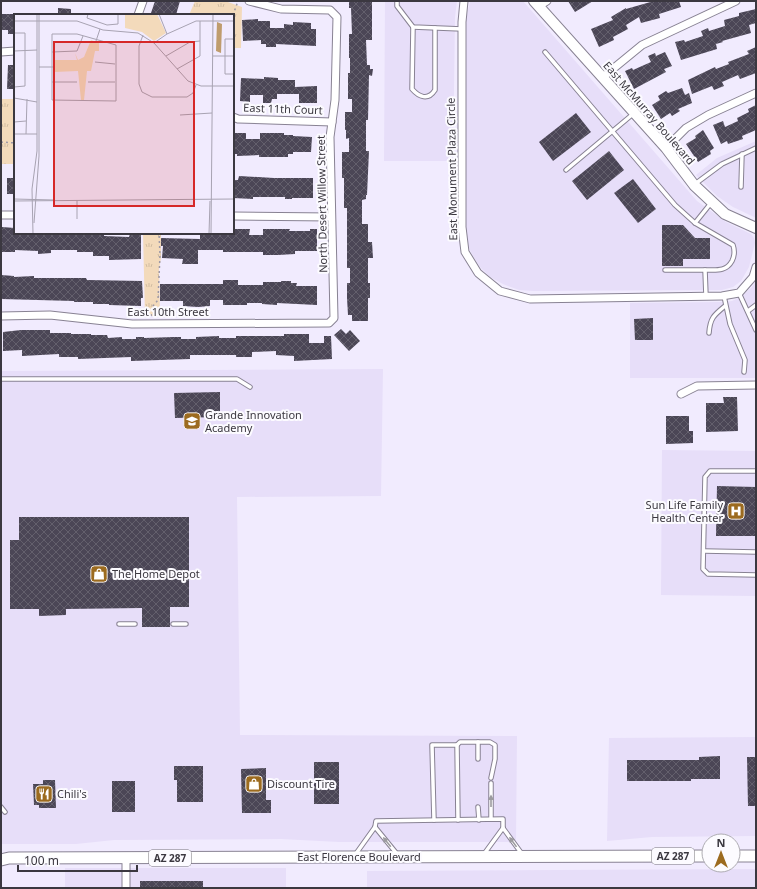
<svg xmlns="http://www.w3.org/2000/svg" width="757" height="889" viewBox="0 0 757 889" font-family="'Noto Sans',sans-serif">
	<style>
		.built { fill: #e7def9 }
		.park { fill: url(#park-tufts) }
		.building { fill: url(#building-cross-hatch) }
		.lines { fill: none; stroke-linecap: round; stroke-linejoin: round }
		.lane-casing { stroke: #888293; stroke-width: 5.5 }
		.street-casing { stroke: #888293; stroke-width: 9 }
		.secondary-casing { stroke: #888293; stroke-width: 12 }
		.primary-casing { stroke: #888293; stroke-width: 13 }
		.path { stroke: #9d98a6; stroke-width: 1.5; stroke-dasharray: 2 3; stroke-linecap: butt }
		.lane { stroke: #fff; stroke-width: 3.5 }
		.street { stroke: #fff; stroke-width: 7 }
		.secondary { stroke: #fff; stroke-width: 10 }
		.primary { stroke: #fff; stroke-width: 11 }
		.oneway { fill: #9d9ca0 }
		.labels { text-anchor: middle; stroke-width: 4; stroke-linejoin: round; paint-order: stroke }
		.shield { fill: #fcfbff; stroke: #757279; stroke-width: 1 }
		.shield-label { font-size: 10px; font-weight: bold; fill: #3b3840 }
		.street-label { font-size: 11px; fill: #3b3840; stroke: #fcfbff }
		.poi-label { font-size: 11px; fill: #3b3840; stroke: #fcfbff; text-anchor: start }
		.inset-road { fill: none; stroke: #a8a3b2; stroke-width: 1 }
		.view { fill: #d62828; fill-opacity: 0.15; stroke: #d62828; stroke-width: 2 }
		.inset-edge { fill: none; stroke: #3b3840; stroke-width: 2 }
	</style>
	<defs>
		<pattern id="park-tufts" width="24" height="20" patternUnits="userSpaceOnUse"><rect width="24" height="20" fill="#f3dabb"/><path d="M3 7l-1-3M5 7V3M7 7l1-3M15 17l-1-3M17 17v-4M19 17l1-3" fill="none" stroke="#d1bca2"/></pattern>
		<pattern id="building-cross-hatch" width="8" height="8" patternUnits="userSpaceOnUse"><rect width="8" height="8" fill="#4b4656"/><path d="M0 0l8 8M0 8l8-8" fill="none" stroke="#635f6c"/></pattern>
	</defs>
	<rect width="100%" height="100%" fill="#f1ebfe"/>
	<g class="built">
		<polygon points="385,1 457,1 455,17 453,161 384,161"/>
		<polygon points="470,1 523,1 697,201 726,222 751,234 754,238 755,243 749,267 741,281 733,287 722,290 533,291 519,290 503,284 490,277 480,267 473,256 467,244 465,228 466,20"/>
		<polygon points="756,141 756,218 733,207 717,196 696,175 717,158"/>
		<polygon points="756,281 756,378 630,378 630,303 720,302 732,301 742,296 751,288"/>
		<polygon points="383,369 381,496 237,497 240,735 517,736 516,842 339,842 281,839 114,840 76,844 1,844 1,371"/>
		<polygon points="662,450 756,451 756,596 661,595"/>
		<polygon points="756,737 756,836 652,837 607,841 609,738"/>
		<rect x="65" y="868" width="221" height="20"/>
		<polygon points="756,869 756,888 367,888 367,871"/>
	</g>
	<g class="park">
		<polygon points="195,1 225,1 242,7 241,48 233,48 233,15 189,15"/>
		<rect x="1" y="99" width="14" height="65"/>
		<polygon points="143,233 161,233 161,258 159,269 160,316 145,316"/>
	</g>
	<g class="building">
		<polygon points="155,1 180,1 176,15 157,15 151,13"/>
		<polygon points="568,1 593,1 575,12"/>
		<polygon points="654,1 679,1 681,7 659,14 660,18 641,23 639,17 626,25 628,29 613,37 614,40 599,47 591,29 613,20 611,17 626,8 626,9"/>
		<polygon points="349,2 372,2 372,40 366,40 367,65 370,65 370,69 373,69 372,76 369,75 368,120 366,120 366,151 369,151 367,195 366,195 366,199 362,200 362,224 368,224 368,242 372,242 373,258 368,258 368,283 370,283 370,298 368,298 368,321 352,321 352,315 348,315 347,298 347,283 350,283 350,268 347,268 347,208 344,208 344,178 342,178 342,152 349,152 349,138 346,139 346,130 345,130 345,112 352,112 352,99 348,99 348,73 350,73 350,58 349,58 349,34 352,34 351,8 349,8"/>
		<polygon points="58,8 71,9 71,15 58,15"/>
		<polygon points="756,9 756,23 749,25 751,33 722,41 723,42 716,44 717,49 681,60 675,42 684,40 685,42 703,36 701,31 708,28 709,31 725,26 724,20 739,16 739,13"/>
		<polygon points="2,14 15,14 15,34 8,34 8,30 2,30"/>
		<polygon points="258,19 258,21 270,21 270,28 284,28 284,24 293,25 293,22 311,23 311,29 316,29 316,46 276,44 276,47 266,47 266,44 261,44 261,40 243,41 242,20"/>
		<polygon points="756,47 756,73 740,79 738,75 722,82 724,86 714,90 712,86 692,94 688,80 715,67 716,69 729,64 728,62 749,54 747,51"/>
		<polygon points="665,52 672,66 664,69 666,72 634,89 625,71 632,68 633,70 651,62 648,56 655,53 656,56"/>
		<polygon points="8,65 15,65 15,89 7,89"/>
		<polygon points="264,77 278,78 278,80 295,80 295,87 317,86 317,103 299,103 299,94 277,94 277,99 272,99 271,103 263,103 263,95 250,95 250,102 240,101 241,78 264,79"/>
		<polygon points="682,88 685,95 689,93 692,103 678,109 680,111 672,116 670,113 661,119 652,105 660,100 658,96 666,91 668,93"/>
		<polygon points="756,105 756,130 742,136 743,139 728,144 727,141 721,144 713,125 723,121 725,127 738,121 737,118 749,112 748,109"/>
		<polygon points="576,113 591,132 553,161 539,142"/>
		<polygon points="703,130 714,148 710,151 711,154 698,162 686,144 696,138 695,136"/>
		<polygon points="233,133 246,133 246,139 260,139 260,133 284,133 284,135 293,135 293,136 312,137 311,152 293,152 293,154 288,154 288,157 259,157 259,155 237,156 237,154 233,154"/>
		<polygon points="609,151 624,170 587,200 572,181"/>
		<polygon points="239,176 274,178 313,178 313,198 292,198 292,199 285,199 285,197 253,197 253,199 233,198 233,180 238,180"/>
		<rect x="7" y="178" width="8" height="16"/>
		<polygon points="633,179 656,209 638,223 614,193"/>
		<polygon points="662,225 683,225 695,238 710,238 710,259 683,259 683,266 662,266"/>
		<polygon points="2,227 15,228 15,233 104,233 104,236 129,237 130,234 141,234 141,259 109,260 109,256 93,256 93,252 77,252 77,250 51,250 51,253 38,254 38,251 15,250 15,252 1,252"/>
		<polygon points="233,229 250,229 249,235 263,235 263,229 290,229 289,231 310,231 310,229 317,229 317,251 295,251 295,254 278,255 263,255 263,252 223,252 223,250 198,250 198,264 182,264 183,259 162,258 163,246 161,246 161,238 200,239 200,233 233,233"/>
		<polygon points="1,275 14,276 14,277 34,276 34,278 86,278 87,280 142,281 143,298 141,298 141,306 109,305 109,304 93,304 93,302 74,302 74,301 1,299"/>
		<polygon points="223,280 238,280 238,285 263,285 263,282 281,282 281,281 291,281 291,283 297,283 296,286 317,286 317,305 277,303 277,305 262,304 262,303 247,303 247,305 223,305 223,300 210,300 210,306 198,307 183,306 183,301 160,301 160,284 223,284"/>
		<polygon points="653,318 653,340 635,340 634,319"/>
		<polygon points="341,329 346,334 350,330 360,341 349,351 334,335"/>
		<polygon points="21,330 50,330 50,333 71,333 71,334 91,334 91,335 107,335 108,338 122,337 122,339 136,339 136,337 144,337 144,338 174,337 181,337 181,339 196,339 196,337 219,336 219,338 236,338 236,336 284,336 284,334 309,334 309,343 324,343 324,336 331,336 332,359 294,361 294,356 276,355 276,351 252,352 252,357 236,357 236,355 190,355 190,359 131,361 131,357 78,359 78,357 59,357 59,354 22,356 22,350 3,351 3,332"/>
		<polygon points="220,392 220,417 175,418 174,393"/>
		<polygon points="723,397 737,397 738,431 706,432 706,403 724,403"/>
		<polygon points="666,416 689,416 689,431 693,431 693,443 666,444"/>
		<polygon points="717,486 756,487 756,536 716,536"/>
		<polygon points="19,517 189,517 189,607 170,607 170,627 142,627 142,608 66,609 66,615 39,616 39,609 10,609 10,540 19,540"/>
		<polygon points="720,756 720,779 691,779 691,781 627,781 627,760 699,760 699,757"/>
		<polygon points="747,757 756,757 756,806 748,806"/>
		<rect x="314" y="762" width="25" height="42"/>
		<polygon points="174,766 203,766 203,802 177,802 177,780 174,780"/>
		<polygon points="266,768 266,800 271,800 271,813 242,813 241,769"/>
		<polygon points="43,780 55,780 56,808 39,808 39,805 34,805 33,784 43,784"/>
		<rect x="112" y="781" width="23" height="31"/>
		<rect x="140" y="881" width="63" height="7"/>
	</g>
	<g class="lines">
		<defs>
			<g id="lane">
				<polyline points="397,1 397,6 413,27 462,29"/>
				<path d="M413,27L412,89C419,97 428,101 435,90V28"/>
				<path d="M545,52L675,205L695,223L733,245C735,251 735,255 732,261C726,272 716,270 705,270L706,296"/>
				<polyline points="566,170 633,114"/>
				<polyline points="695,184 722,164 756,148"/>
				<polyline points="741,187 742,154"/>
				<polyline points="695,223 711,203"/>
				<polyline points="665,270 705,270"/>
				<polyline points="739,293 756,330"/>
				<polyline points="724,296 730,324 745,360 744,372"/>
				<polyline points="748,311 756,305"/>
				<path d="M709,333C710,318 714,315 725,306"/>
				<polyline points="1,379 237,379 250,387"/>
				<polyline points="756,471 710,471 705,477 703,569 708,574 756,575"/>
				<polyline points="704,551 756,552"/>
				<polyline points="119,624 135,624"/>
				<polyline points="173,624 186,624"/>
				<polyline points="478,742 478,759"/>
				<polyline points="457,745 458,820"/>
				<polyline points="491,783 491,819"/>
				<polyline points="1,807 5,812"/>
				<polyline points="478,807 479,820"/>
				<polyline points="434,820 432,745 457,745 460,742 490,742 495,745 495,759 491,778"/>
				<polyline points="375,827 397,854"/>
				<polyline points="484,854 503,828"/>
				<polyline points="355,855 375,827 376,821 503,819 503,828 522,854"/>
			</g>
			<g id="street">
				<polyline points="464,1 462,22 462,227 465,252 478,273 500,291 530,299 722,296 739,293 753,277 756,267"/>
				<polyline points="539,6 547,1"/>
				<polyline points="138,15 143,1"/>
				<polyline points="1,52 15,51"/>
				<polyline points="603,77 642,45 736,1"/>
				<polyline points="233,117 238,119 332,122"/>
				<polyline points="666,148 686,128 708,115 756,93"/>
				<polyline points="1,215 15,215"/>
				<polyline points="233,216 331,217"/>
				<polyline points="1,316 50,315 132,324 329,323 334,318 330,137 335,100 337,17 330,10 281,9 249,1"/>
				<polyline points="681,394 697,386 756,385"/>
				<polyline points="126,858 126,888"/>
			</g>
			<polyline id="secondary" points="534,1 666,148 694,185 725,214 756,228"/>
			<g id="primary">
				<polyline points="733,856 756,856"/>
				<polyline points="1,860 9,858 709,856"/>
			</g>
		</defs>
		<use href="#lane" class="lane-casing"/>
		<use href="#street" class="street-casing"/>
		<use href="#secondary" class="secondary-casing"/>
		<use href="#primary" class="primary-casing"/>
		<g class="path">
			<polyline points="233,15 238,1"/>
			<polyline points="1,142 15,143"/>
			<polyline points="151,316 153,306 158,300 160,255 159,233"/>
		</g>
		<use href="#lane" class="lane"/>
		<use href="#street" class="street"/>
		<use href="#secondary" class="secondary"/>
		<use href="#primary" class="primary"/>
	</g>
	<defs><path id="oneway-solid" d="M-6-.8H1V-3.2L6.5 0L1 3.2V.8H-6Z"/></defs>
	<g class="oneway">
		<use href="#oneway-solid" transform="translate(491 801) rotate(-90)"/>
		<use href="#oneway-solid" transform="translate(387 842) rotate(-129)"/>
		<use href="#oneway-solid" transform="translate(513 842) rotate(-126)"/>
	</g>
	<defs>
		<symbol id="school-square" viewBox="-11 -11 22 22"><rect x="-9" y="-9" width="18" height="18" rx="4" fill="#9c6b1f" stroke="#fcfbff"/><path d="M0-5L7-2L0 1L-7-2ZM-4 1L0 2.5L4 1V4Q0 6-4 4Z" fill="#fff"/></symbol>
		<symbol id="hospital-square" viewBox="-11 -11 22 22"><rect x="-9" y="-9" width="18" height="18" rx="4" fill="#9c6b1f" stroke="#fcfbff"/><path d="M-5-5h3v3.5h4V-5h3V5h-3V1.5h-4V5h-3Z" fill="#fff"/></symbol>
		<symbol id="shop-square" viewBox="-11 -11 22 22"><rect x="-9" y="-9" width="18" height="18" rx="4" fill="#9c6b1f" stroke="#fcfbff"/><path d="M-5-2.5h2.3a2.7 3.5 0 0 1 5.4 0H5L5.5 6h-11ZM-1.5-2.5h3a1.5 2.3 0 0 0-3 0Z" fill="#fff"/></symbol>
		<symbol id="restaurant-square" viewBox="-11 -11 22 22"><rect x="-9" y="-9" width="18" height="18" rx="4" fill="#9c6b1f" stroke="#fcfbff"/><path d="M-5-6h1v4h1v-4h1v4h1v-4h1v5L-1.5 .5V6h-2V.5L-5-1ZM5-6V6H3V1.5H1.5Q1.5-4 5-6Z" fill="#fff"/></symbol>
	</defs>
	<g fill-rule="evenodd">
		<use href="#school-square" x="182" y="411" width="20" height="20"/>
		<use href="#hospital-square" x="726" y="501" width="20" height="20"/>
		<use href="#shop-square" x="89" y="564" width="20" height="20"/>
		<use href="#shop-square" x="244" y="774" width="20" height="20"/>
		<use href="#restaurant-square" x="34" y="784" width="20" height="20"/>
	</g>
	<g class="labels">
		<g class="shield">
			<rect x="652" y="848" width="42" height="16" rx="3"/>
			<rect x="149" y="850" width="42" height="16" rx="3"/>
		</g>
		<g class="shield-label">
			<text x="673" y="860">AZ 287</text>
			<text x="170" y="862">AZ 287</text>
		</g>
		<g class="street-label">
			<text transform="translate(283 109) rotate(2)" y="4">East 11th Court</text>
			<text transform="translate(649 113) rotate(49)" y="4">East McMurray Boulevard</text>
			<text transform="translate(452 169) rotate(-91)" y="4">East Monument Plaza Circle</text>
			<text transform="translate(322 204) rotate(-91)" y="4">North Desert Willow Street</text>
			<text x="168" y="316">East 10th Street</text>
			<text x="359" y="861">East Florence Boulevard</text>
		</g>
		<g class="poi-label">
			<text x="205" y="419">Grande Innovation<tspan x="205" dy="13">Academy</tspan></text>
			<text x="723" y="509" text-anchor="end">Sun Life Family<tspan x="723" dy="13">Health Center</tspan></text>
			<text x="112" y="578">The Home Depot</text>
			<text x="267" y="788">Discount Tire</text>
			<text x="57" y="798">Chili's</text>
		</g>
	</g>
	<g transform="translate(14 14)">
		<rect width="220" height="220" fill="#f1ebfe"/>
		<path d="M111,0H143L152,19L140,27L128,18L111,14ZM77,26L85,29V37H81L77,57H73L70,86H67L64,57L40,58V46H63L61,39L64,46L70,43Z" fill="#f3dabb"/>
		<path d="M203,8L208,10L207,39L202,37Z" fill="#bf9c6d"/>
		<path class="inset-road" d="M38,0H64M74,0L73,4L93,11L104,10V0M145,0L153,20M0,7H63L89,16L124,19L140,29L174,67L187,72H220M0,19H11V72L0,73M38,20H63L102,31V87L38,86ZM129,21L125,32V70L128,78L138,83H173L179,79L182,71M220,25H211V60H220M82,27L86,15M140,29L153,20L182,7H220M0,37L23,36M38,38L63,37L69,22M152,42L176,28L186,27M199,42H220M81,48L101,50M25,53H39M163,55L186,42V7M38,68H63M74,68H101M0,84L23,88M166,101L198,99M0,108L12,107M0,120H23M12,120L13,85M0,185L40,186M63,186V205M0,187L220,185M20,209L25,142V0M19,220L18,175L23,137V0M195,220L196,187M197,220L199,0"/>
		<path class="view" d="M40,28H180V192H40Z"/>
		<rect width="220" height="220" class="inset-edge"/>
	</g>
	<rect width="757" height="889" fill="none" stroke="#3b3840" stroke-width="4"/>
	<g transform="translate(721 853)"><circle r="19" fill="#fcfbff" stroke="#afadb3"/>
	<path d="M0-3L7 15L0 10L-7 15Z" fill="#9c6b1f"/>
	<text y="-6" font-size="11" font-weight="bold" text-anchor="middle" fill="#3b3840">N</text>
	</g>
	<path d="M18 865v6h119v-6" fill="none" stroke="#3b3840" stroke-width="2"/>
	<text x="24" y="865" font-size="12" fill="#3b3840" stroke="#fcfbff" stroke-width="3" paint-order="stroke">100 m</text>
</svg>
